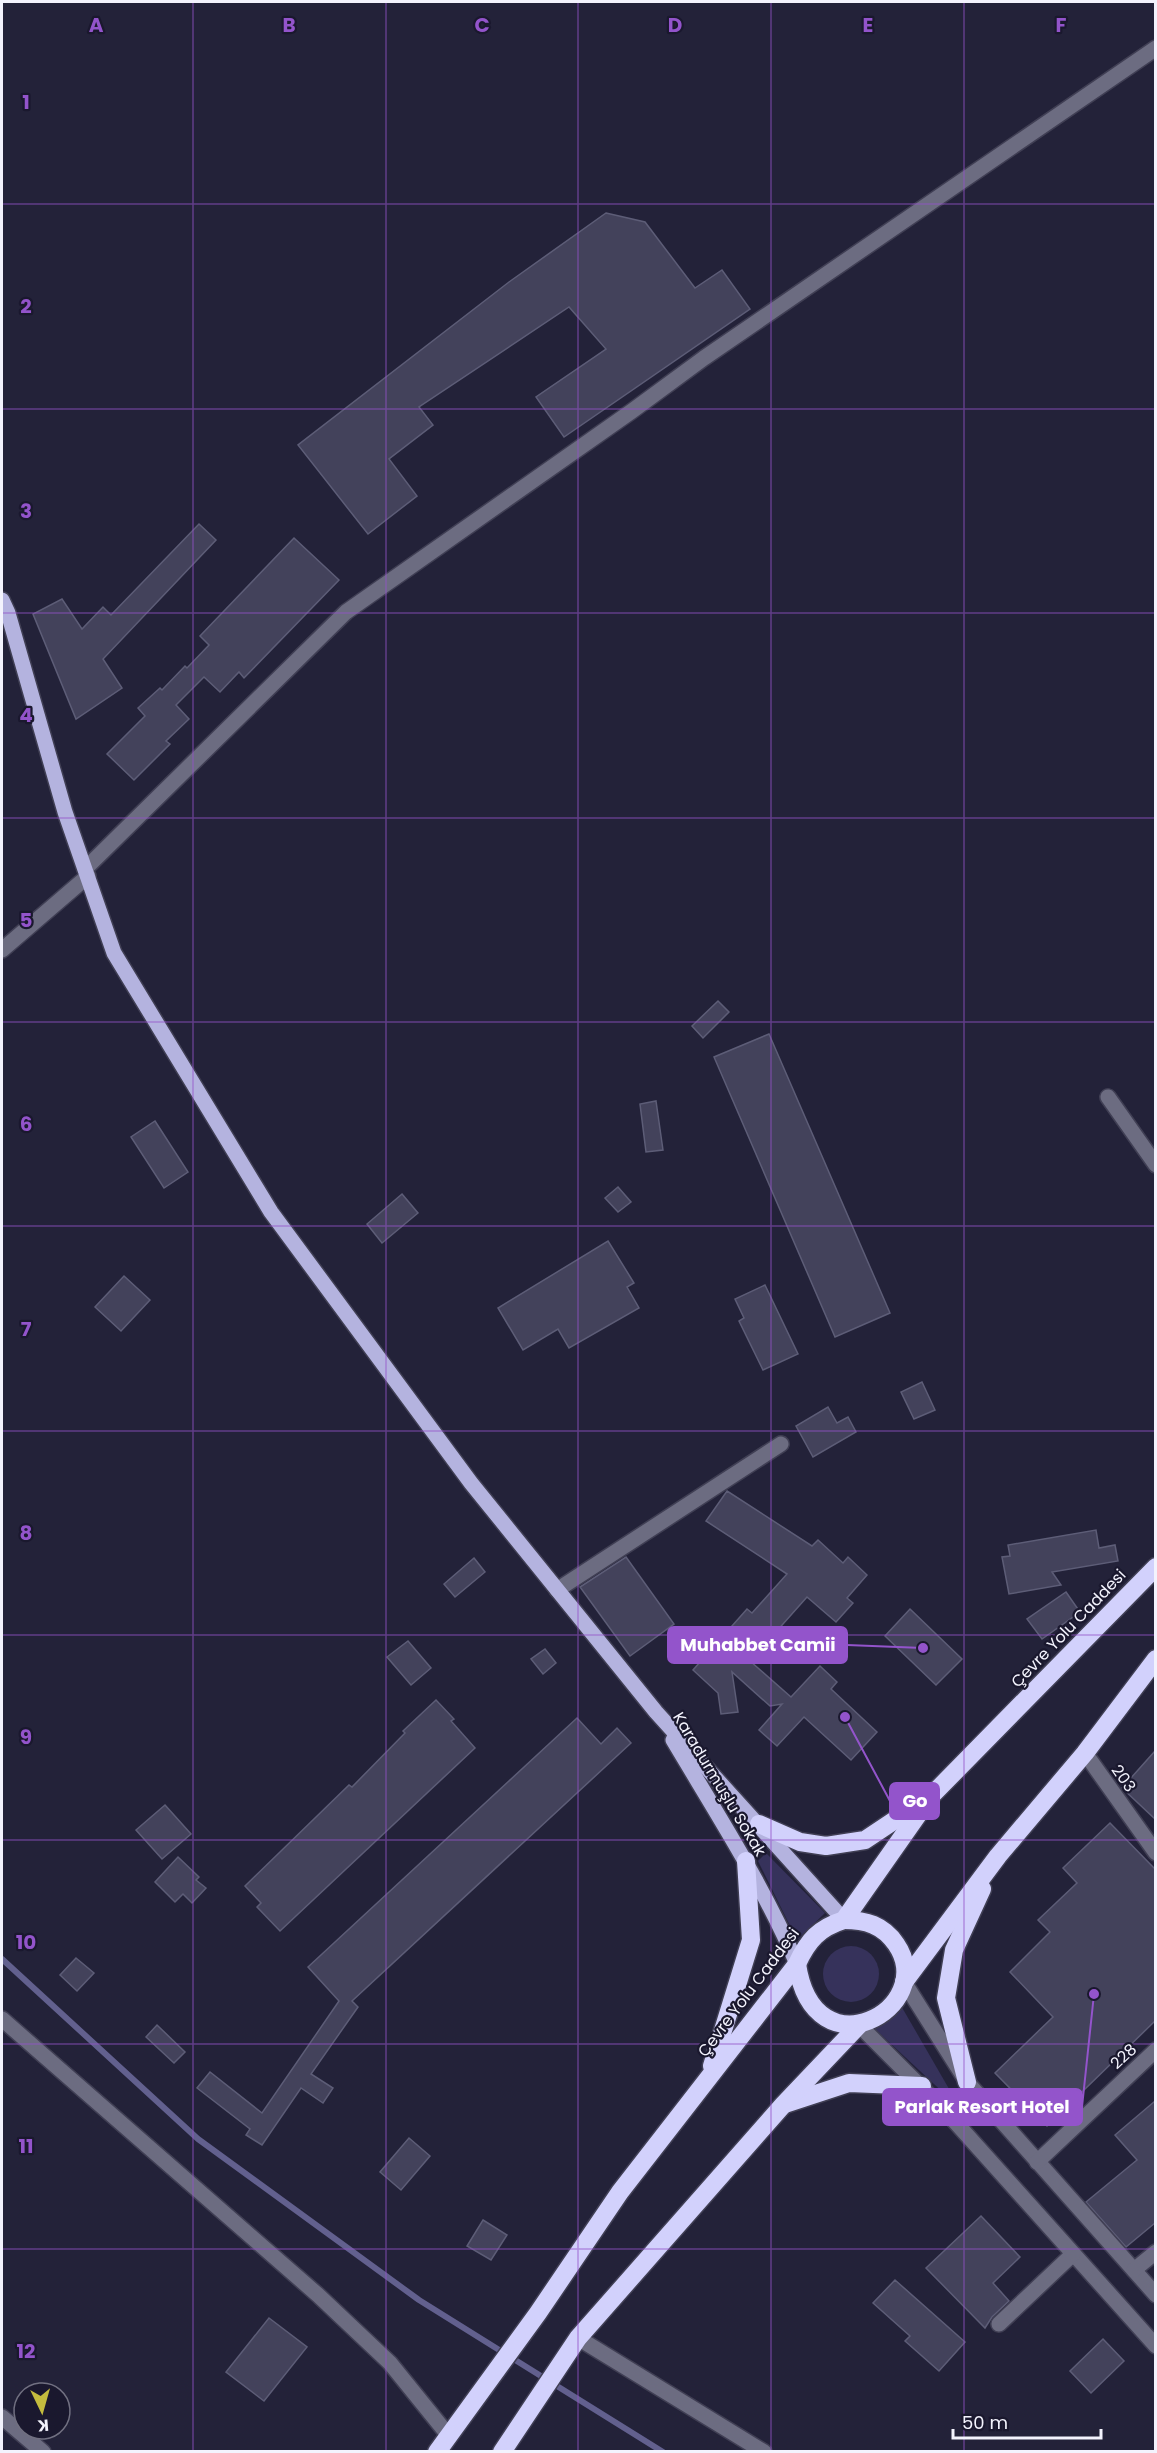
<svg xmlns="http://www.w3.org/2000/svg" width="1157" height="2453" viewBox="0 0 1157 2453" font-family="Poppins,sans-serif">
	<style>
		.green { fill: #36325b }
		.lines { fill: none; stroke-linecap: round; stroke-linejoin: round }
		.stream { stroke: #62608e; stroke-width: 6 }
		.building { fill: #43425b; stroke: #5d5d77; stroke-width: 1.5 }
		.minor-casing { stroke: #403f54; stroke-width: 18 }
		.major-casing { stroke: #403f54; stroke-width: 18 }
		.highway-casing { stroke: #403f54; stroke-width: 21 }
		.minor { stroke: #6c6c81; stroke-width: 15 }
		.major { stroke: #b4b3df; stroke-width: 15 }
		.highway { stroke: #d2d1fc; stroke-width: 18 }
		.grid { fill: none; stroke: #9354cb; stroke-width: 1.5; stroke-opacity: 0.55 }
		.labels { text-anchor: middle; stroke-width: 4.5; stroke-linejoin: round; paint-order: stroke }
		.street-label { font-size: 16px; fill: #f3f3fd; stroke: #1a182e }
		.grid-label { font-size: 20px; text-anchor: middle; font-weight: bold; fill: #9354cb; stroke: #1a182e; stroke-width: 4.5; stroke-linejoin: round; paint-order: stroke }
		.leader { fill: none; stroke: #9354cb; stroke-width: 2 }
		.callout-dot { fill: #9354cb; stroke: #1a182e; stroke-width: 2 }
		.callout { fill: #9354cb; stroke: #9354cb; stroke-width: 2 }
		.callout-label { font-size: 18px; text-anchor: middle; font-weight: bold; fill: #fff }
	</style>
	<rect width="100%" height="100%" fill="#232239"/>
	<g class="green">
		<polygon points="766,1853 825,1913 797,1940 758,1861"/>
		<circle cx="851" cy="1974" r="28"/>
		<polygon points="900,2004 952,2094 949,2098 875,2029"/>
	</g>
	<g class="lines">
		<polyline class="stream" points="2,1959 198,2139 419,2300 663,2452"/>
	</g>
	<g class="building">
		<polygon points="606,213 645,222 695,288 722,270 750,309 564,437 536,397 606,349 569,307 419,407 433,425 389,459 417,496 368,534 298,445 509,282"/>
		<polygon points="199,524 216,540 103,659 122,688 76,719 33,614 62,599 82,629 103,607 111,615"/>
		<polygon points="294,538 339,580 244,678 239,672 220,692 204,677 176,705 189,719 166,741 170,744 134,780 107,754 145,716 138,708 160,688 162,690 185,666 187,668 209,645 200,636"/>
		<polygon points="718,1001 729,1012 703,1038 692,1026"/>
		<polygon points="769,1034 890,1313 835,1337 714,1057"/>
		<polygon points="656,1101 663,1150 646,1152 640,1104"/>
		<polygon points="155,1121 188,1172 164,1188 131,1137"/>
		<polygon points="618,1187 631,1202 618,1212 605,1198"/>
		<polygon points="402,1194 418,1213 382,1243 367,1224"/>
		<polygon points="608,1241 634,1283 627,1287 639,1308 569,1348 558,1329 523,1350 498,1308"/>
		<polygon points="124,1276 150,1300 121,1331 95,1307"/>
		<polygon points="765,1285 798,1354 763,1370 739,1321 744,1318 735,1299"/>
		<polygon points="922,1382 935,1410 914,1419 901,1392"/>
		<polygon points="828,1407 837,1423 848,1417 856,1432 813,1457 796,1426"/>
		<polygon points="727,1491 812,1546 818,1540 843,1563 848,1557 867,1575 847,1598 853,1603 836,1622 807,1597 750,1661 791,1697 820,1666 837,1682 831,1689 877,1732 851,1760 804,1717 777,1746 759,1730 782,1704 770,1706 732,1672 738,1712 721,1714 718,1693 693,1670 747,1609 752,1613 787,1574 706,1521"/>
		<polygon points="1096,1530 1099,1548 1115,1545 1118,1561 1052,1572 1061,1585 1009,1594 1002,1557 1010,1556 1008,1545"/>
		<polygon points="626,1557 674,1624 630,1656 580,1587"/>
		<polygon points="474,1558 485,1572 455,1597 444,1584"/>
		<polygon points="1066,1592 1080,1612 1042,1639 1027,1619"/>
		<polygon points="910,1609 962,1659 936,1685 885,1636"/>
		<polygon points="408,1641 431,1668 411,1685 387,1657"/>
		<polygon points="545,1649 556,1663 543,1674 531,1659"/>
		<polygon points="436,1700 454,1719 451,1721 475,1748 280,1931 257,1907 261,1903 245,1886 349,1785 352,1787 405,1733 403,1731"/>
		<polygon points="577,1718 601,1744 617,1728 631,1743 352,2001 358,2007 311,2074 333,2088 323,2103 301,2088 262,2145 246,2135 250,2129 197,2088 210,2072 262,2113 339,2001 308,1967"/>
		<polygon points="1155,1751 1155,1819 1122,1788"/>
		<polygon points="165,1805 191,1834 162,1859 136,1830"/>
		<polygon points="1110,1823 1155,1869 1155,2021 1047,2126 995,2073 1053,2017 1010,1972 1050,1932 1038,1920 1077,1883 1063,1868"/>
		<polygon points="178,1857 199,1877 196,1880 206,1888 192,1903 183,1894 175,1902 155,1882"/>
		<polygon points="76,1958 94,1973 77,1991 60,1975"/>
		<polygon points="157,2025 185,2052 174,2063 146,2037"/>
		<polygon points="1155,2101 1155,2223 1126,2247 1086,2202 1137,2160 1115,2135"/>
		<polygon points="409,2138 430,2156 401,2190 380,2172"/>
		<polygon points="981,2216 1020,2257 993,2283 1009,2301 992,2317 985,2328 926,2268"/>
		<polygon points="483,2220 507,2235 491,2260 467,2246"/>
		<polygon points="895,2280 965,2342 939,2371 905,2341 910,2336 873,2303"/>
		<polygon points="269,2318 307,2347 264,2401 226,2372"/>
		<polygon points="1103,2339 1124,2361 1091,2393 1070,2371"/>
	</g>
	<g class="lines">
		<defs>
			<g id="minor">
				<polyline points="85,869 346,612 632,411 704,358 1156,48"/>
				<polyline points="2,950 88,876"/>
				<polyline points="1108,1097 1156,1165"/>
				<polyline points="557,1590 781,1444"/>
				<polyline points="1085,1753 1156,1853"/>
				<polyline points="904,1982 967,2082 1156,2295"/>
				<polyline points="2,2019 318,2295 390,2363 449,2436"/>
				<polyline points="859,2025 949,2115 1156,2346"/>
				<polyline points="1037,2162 1156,2050"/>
				<polyline points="1134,2270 1156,2252"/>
				<polyline points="999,2324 1073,2254"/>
				<polyline points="578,2338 764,2452"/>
				<polyline points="2,2417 43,2452"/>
			</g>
			<g id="major">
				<polyline points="2,600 8,613 65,812 114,953 271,1212 471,1483 656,1712 844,1920"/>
				<path d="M673,1740C717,1814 763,1885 797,1964"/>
			</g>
			<g id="highway">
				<polyline points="759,1824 800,1842 826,1846 865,1840 922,1802"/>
				<path d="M797,1964C814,2077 940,2008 896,1944C883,1925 866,1920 844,1920"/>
				<polyline points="904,1982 998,1856 1085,1753 1156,1659"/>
				<polyline points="712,2066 751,1940 746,1861"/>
				<polyline points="967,2082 946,1998 954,1950 982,1889"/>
				<polyline points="785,2104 849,2083 922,2086"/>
				<path d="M437,2452L538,2313L620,2192L797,1964C808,1940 819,1928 844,1920L931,1796L1156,1567"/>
				<polyline points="502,2452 578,2338 783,2105 859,2025"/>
			</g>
		</defs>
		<use href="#minor" class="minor-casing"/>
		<use href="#major" class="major-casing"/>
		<use href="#highway" class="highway-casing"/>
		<use href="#minor" class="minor"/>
		<use href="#major" class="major"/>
		<use href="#highway" class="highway"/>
	</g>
	<path class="grid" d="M193,2V2452M386,2V2452M578,2V2452M771,2V2452M964,2V2452M2,204H1156M2,409H1156M2,613H1156M2,818H1156M2,1022H1156M2,1226H1156M2,1431H1156M2,1635H1156M2,1840H1156M2,2044H1156M2,2249H1156"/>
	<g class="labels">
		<g class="street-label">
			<text transform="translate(1068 1628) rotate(-46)" y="6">Çevre Yolu Caddesi</text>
			<text transform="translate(1124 1778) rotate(55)" y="6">203</text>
			<text transform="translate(720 1784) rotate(59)" y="6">Karadurmuşlu Sokak</text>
			<text transform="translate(748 1992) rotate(-53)" y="6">Çevre Yolu Caddesi</text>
			<text transform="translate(1123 2056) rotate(-43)" y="6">228</text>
		</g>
	</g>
	<g class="grid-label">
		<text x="96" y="32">A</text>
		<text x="289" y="32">B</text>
		<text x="482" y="32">C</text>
		<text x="675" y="32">D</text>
		<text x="868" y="32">E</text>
		<text x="1061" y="32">F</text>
		<text x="26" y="109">1</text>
		<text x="26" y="313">2</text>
		<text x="26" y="518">3</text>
		<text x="26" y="722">4</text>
		<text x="26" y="927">5</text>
		<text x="26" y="1131">6</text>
		<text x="26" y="1336">7</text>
		<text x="26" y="1540">8</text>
		<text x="26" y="1744">9</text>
		<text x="26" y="1949">10</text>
		<text x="26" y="2153">11</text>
		<text x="26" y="2358">12</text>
	</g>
	<path class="leader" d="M923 1648L847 1645M845 1717L890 1801M1094 1994L1082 2107"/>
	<g class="callout-dot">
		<circle cx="923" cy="1648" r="6"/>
		<circle cx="845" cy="1717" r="6"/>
		<circle cx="1094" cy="1994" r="6"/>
	</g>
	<g class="callout">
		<rect x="668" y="1627" width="179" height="36" rx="6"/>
		<rect x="890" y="1783" width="49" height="36" rx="6"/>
		<rect x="883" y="2089" width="199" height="36" rx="6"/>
	</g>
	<g class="callout-label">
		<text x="758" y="1651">Muhabbet Camii</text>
		<text x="915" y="1807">Go</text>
		<text x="982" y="2113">Parlak Resort Hotel</text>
	</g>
	<rect width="1157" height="2453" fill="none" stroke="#f3f3fd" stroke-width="6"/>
	<g transform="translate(42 2411) rotate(175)"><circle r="28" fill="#1a182e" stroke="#717081" stroke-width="1.5"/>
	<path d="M0-4.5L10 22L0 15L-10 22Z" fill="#c4bc3e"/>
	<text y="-9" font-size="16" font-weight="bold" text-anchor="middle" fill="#f3f3fd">K</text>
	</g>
	<path d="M953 2429v9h148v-9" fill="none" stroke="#f3f3fd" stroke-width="3"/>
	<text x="962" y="2429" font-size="18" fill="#f3f3fd" stroke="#1a182e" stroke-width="4.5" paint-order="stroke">50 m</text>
</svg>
